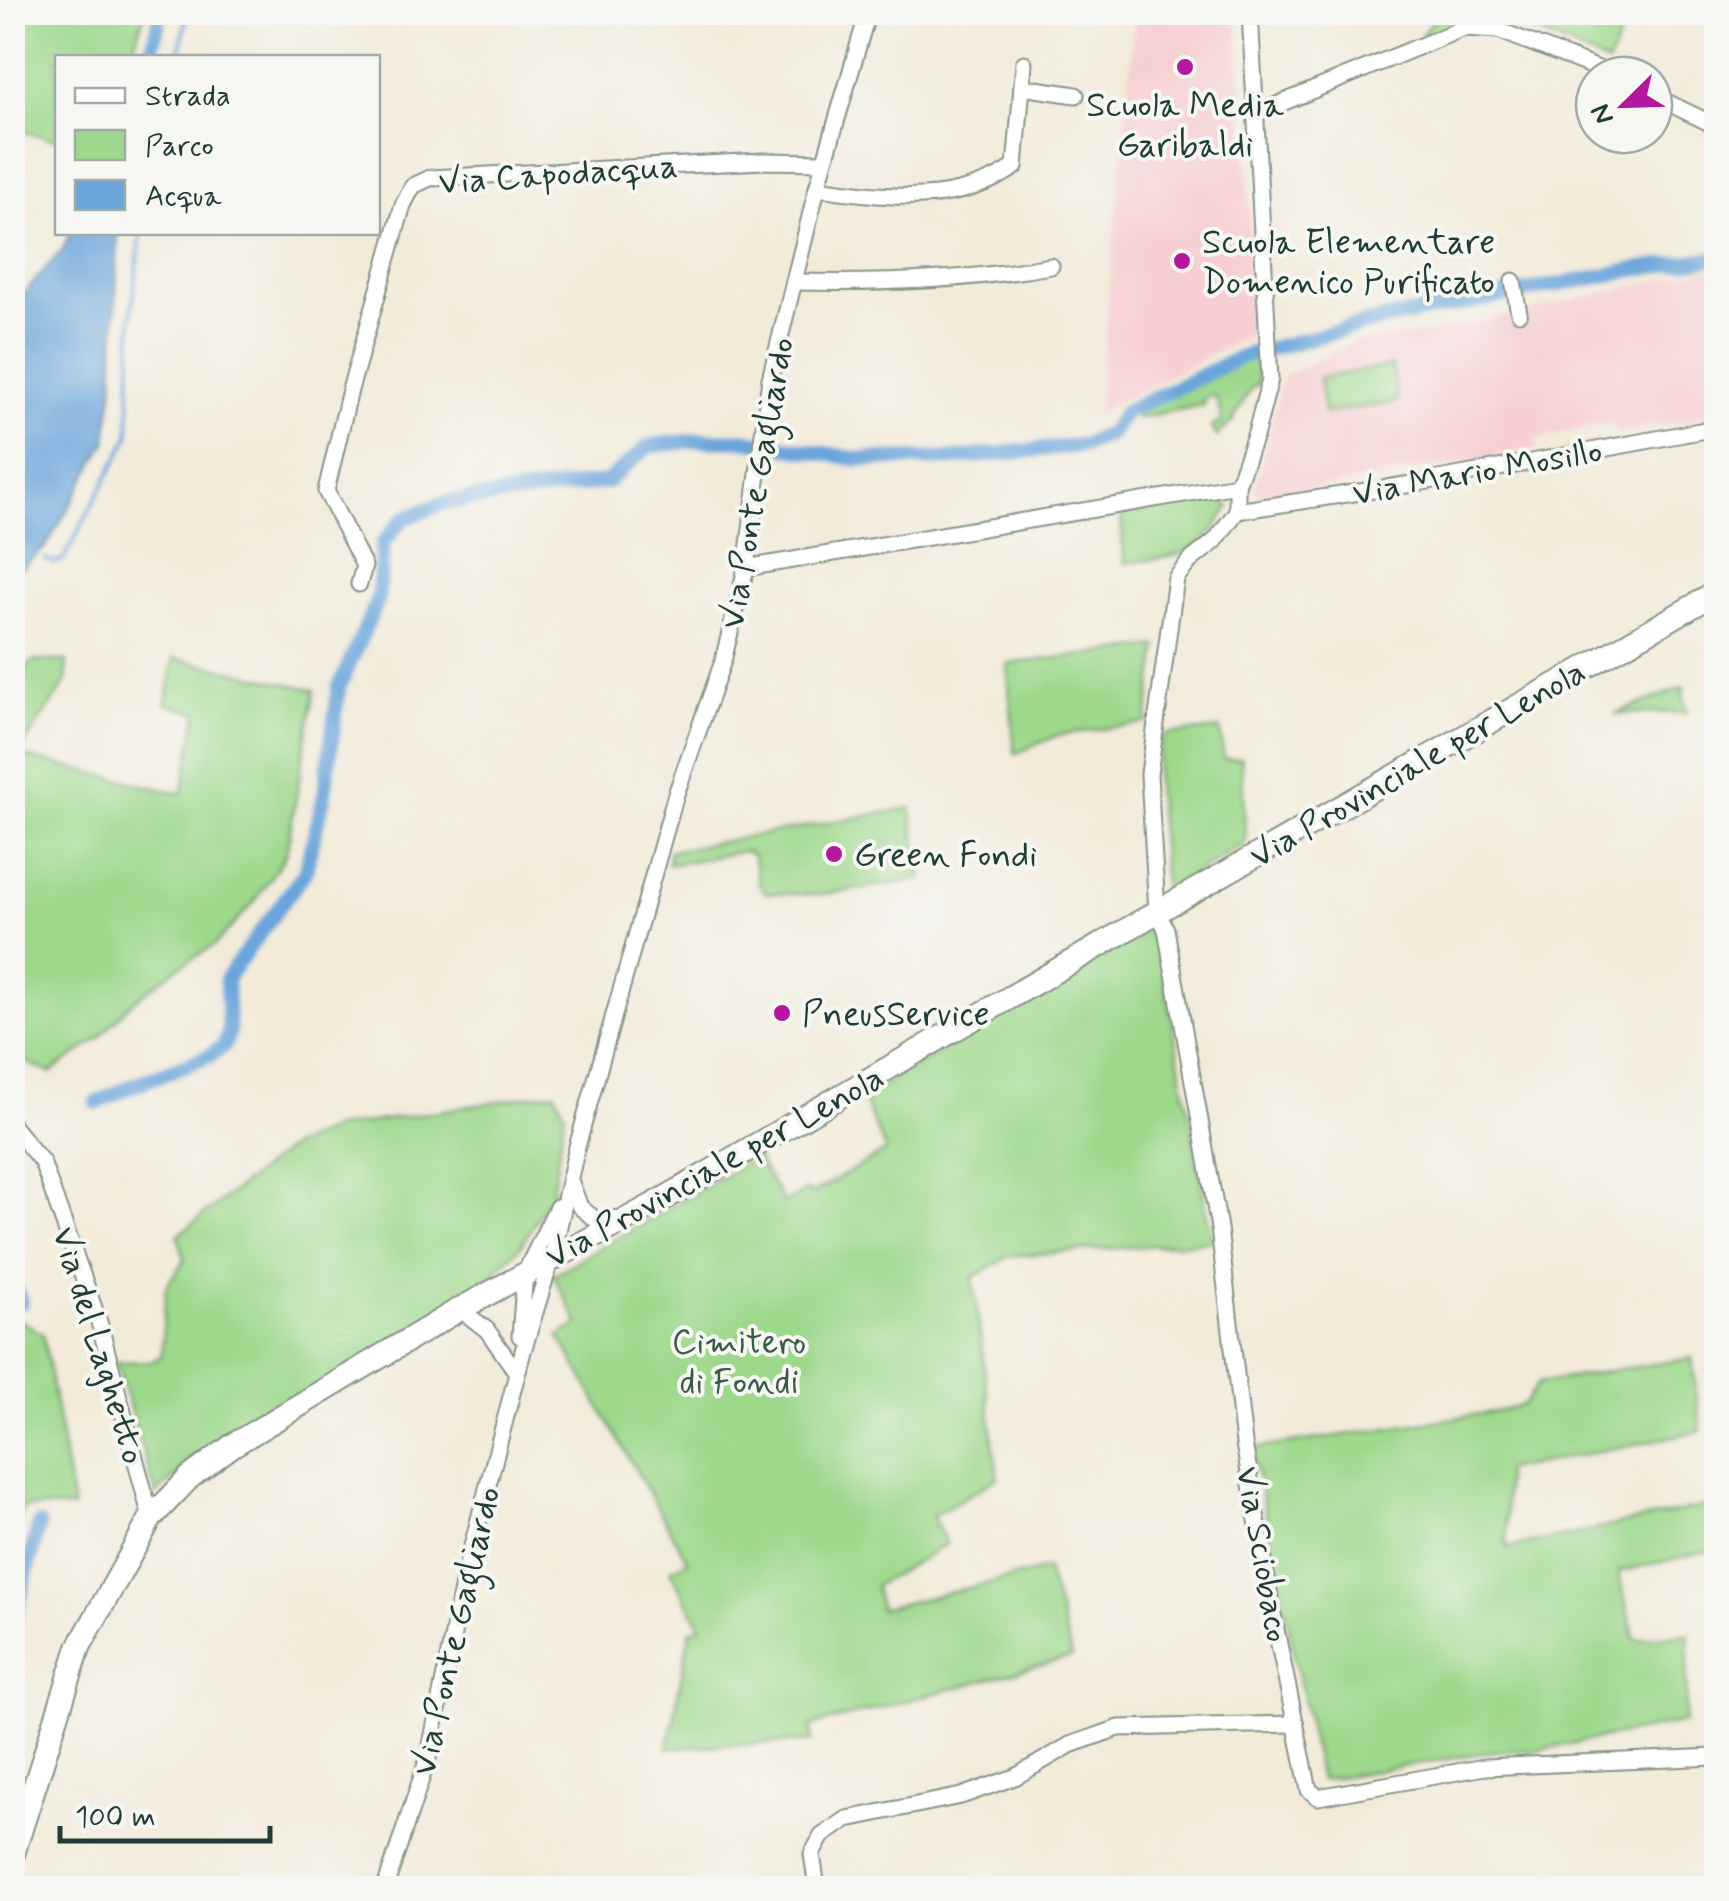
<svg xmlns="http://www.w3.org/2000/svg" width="1729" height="1901" viewBox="0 0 1729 1901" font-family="Mynerve,sans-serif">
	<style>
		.built { fill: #f7cfd2 }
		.green { fill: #9dd88b; stroke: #5e8a60; stroke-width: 2.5 }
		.water { fill: #6ba5db; stroke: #457188; stroke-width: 2.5 }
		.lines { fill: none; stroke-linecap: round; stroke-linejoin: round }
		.stream { stroke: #6ba5db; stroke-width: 4 }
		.canal { stroke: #6ba5db; stroke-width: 15 }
		.street-casing { stroke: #889487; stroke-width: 19 }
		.secondary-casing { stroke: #889487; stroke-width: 26 }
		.street { stroke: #fff; stroke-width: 15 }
		.secondary { stroke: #fff; stroke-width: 22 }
		.poi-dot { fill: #b5179e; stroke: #f6f6f2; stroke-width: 4 }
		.labels { text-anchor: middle; stroke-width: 8; stroke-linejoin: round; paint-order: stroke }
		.poi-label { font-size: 35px; fill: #1f3d34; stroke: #f6f6f2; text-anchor: start }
		.street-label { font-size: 35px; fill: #1f3d34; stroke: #f6f6f2 }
		.park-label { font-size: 35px; fill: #385c45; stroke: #f6f6f2 }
	</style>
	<rect width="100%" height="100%" fill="#f6f6f2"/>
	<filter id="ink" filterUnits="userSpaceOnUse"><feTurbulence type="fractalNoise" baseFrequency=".01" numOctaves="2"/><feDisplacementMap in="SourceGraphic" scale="20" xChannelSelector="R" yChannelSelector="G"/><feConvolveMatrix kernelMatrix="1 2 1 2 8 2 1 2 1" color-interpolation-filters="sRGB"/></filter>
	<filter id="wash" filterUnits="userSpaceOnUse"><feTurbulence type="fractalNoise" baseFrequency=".0048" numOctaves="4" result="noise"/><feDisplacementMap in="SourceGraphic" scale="40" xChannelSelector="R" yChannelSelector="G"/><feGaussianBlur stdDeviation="2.25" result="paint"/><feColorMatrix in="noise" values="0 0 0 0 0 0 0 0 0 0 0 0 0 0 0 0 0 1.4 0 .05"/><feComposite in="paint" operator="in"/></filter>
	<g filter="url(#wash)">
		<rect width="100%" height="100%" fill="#f2ebda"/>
		<g class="built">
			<polygon points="1135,13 1237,13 1257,331 1098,413"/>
			<polygon points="1716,267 1716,415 1616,433 1612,423 1536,438 1539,448 1263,498 1255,489 1283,376 1357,342 1432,333"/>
		</g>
		<g class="green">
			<polygon points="13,12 145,13 130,57 58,58 57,140 13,129"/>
			<polygon points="1439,13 1491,13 1428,40 1422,34"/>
			<polygon points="1496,13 1629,13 1608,64"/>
			<polygon points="1256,356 1258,385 1251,388 1232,422 1217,436 1211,427 1222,421 1216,395 1203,399 1204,405 1137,418 1136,412"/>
			<polygon points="1392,366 1397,402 1324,413 1319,378"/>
			<path d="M1221,498L1230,507C1221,518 1214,532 1204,541C1184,559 1150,560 1124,563L1121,515Z"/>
			<polygon points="1158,646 1147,723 1058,735 1015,754 1007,664"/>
			<polygon points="174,658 315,690 286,854 255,901 215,945 177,968 131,1003 98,1039 50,1073 13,1056 13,680 33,661 67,661 66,682 17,755 182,794 198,713 166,704"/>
			<polygon points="1684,687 1683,700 1687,712 1615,714"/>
			<polygon points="1220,729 1224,759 1241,758 1246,843 1165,891 1155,774 1163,735"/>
			<polygon points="911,808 922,879 819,895 767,893 759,885 753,856 746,851 668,865 669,851"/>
			<polygon points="1155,926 1212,1241 1010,1256 973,1278 998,1478 932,1516 947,1544 875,1586 880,1609 1047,1569 1072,1657 811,1726 812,1741 668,1748 690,1631 701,1627 670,1570 688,1561 559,1336 579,1324 553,1275 756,1157 784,1203 808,1190 811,1194 886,1151 862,1097"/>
			<polygon points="555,1092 565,1112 552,1193 520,1247 477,1290 190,1462 156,1495 116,1362 152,1361 161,1357 166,1286 185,1260 178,1235 289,1148 335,1128"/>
			<polygon points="13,1316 43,1334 73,1508 23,1507 13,1545"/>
			<polygon points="1692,1358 1701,1431 1505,1470 1507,1548 1716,1504 1716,1549 1618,1572 1635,1639 1689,1634 1685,1722 1539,1750 1495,1751 1320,1780 1252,1449 1506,1410 1525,1403 1538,1383"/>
		</g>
		<polygon class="water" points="71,233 118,233 113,392 106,442 46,547 13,575 13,306 62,250"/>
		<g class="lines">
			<g class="stream">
				<polyline points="178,58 188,12"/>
				<polyline points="45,559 54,563 63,560 129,437 132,311 141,232"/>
			</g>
			<g class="canal">
				<polyline points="150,58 161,12"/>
				<polyline points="97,1103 131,1086 209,1056 224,1046 229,1031 226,979 305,872 324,797 339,687 378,599 383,543 403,519 443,503 607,482 649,446 700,440 745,440 857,459 950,459 1084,445 1110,434 1125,412 1245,355 1381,320 1637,269 1716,258"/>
				<polyline points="12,1283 22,1302"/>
				<polyline points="12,1629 39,1525"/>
			</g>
		</g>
	</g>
	<g filter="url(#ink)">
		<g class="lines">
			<defs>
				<g id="street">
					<polyline points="1250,12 1270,379 1256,433 1237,485 1237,511 1215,541 1191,560 1176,578 1149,774 1157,912 1166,929 1219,1228 1244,1443 1273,1615 1309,1790 1318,1797 1485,1767 1716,1757"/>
					<polyline points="1022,87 1076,95"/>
					<polyline points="1654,96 1716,126"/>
					<polyline points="1255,114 1464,28 1498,30 1614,75"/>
					<path d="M817,188C888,197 953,208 1015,167L1024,63"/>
					<polyline points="1513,281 1519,313"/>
					<path d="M794,282C881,284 964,281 1051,266"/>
					<polyline points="1237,511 1412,484 1716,428"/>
					<polyline points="746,568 1237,485"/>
					<polyline points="359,584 364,566 326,491 350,390 403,205 413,186 430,178 763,161 824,162"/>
					<polyline points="12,1125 42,1162 99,1322 151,1518"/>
					<polyline points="571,1183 580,1207 596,1220 622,1218"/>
					<polyline points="460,1309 487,1330 517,1373"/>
					<polyline points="520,1336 525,1273 557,1207"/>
					<polyline points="385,1888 429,1755 466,1569 523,1351 552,1257 577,1147 676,794 723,661 746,568 770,379 817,188 868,12"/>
					<polyline points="817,1888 812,1854 822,1836 847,1819 961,1796 1015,1777 1070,1745 1119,1728 1296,1724"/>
				</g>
				<polyline id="secondary" points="12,1857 79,1647 151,1518 190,1477 233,1445 460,1309 653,1205 1157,912 1716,593"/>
			</defs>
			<use href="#street" class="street-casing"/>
			<use href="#secondary" class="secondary-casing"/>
			<use href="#street" class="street"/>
			<use href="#secondary" class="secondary"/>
		</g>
	</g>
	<g class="poi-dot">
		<circle cx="1185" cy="67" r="10"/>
		<circle cx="1182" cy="261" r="10"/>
		<circle cx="834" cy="854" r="10"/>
		<circle cx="782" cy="1013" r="10"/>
	</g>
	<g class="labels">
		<g class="poi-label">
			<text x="1185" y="116" text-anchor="middle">Scuola Media<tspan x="1185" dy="40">Garibaldi</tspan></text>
			<text x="1202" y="253">Scuola Elementare<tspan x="1202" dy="40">Domenico Purificato</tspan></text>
			<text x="854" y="866">Green Fondi</text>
			<text x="802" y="1025">PneusService</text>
		</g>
		<g class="street-label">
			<text transform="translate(558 173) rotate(-4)" y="12">Via Capodacqua</text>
			<text transform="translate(1477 471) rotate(-10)" y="12">Via Mario Mosillo</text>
			<text transform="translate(756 483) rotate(-80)" y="12">Via Ponte Gagliardo</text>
			<text transform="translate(1417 763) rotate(-30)" y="12">Via Provinciale per Lenola</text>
			<text transform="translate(714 1166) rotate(-29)" y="12">Via Provinciale per Lenola</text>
			<text transform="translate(100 1345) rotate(73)" y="12">Via del Laghetto</text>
			<text transform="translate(1264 1554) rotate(80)" y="12">Via Sciobaco</text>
			<text transform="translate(455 1631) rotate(-77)" y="12">Via Ponte Gagliardo</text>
		</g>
		<g class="park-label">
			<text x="739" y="1353">Cimitero<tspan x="739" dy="40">di Fondi</tspan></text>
		</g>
	</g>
	<rect width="1729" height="1901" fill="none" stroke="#f6f6f2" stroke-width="50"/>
	<rect x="55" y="55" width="325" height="180" fill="#f6f6f2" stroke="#a0aca6" stroke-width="2.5"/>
	<rect x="75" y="88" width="50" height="15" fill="#ffffff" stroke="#a0aca6" stroke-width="2.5"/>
	<text x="145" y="105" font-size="30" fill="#1f3d34">Strada</text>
	<rect x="75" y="130" width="50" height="30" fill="#9dd88b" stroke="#a0aca6" stroke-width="2.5"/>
	<text x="145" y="155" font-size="30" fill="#1f3d34">Parco</text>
	<rect x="75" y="180" width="50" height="30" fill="#6ba5db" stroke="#a0aca6" stroke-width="2.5"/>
	<text x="145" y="205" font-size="30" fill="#1f3d34">Acqua</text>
	<g transform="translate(1624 105) rotate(247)"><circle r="48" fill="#f6f6f2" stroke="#a0aca6" stroke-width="2.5"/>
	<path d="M0-8L18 38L0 25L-18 38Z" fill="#b5179e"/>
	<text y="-15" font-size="28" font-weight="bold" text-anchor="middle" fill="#1f3d34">N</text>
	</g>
	<path d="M60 1826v15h210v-15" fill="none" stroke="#1f3d34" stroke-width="5"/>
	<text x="75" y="1826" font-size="30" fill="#1f3d34" stroke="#f6f6f2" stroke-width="8" paint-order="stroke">100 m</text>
</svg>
